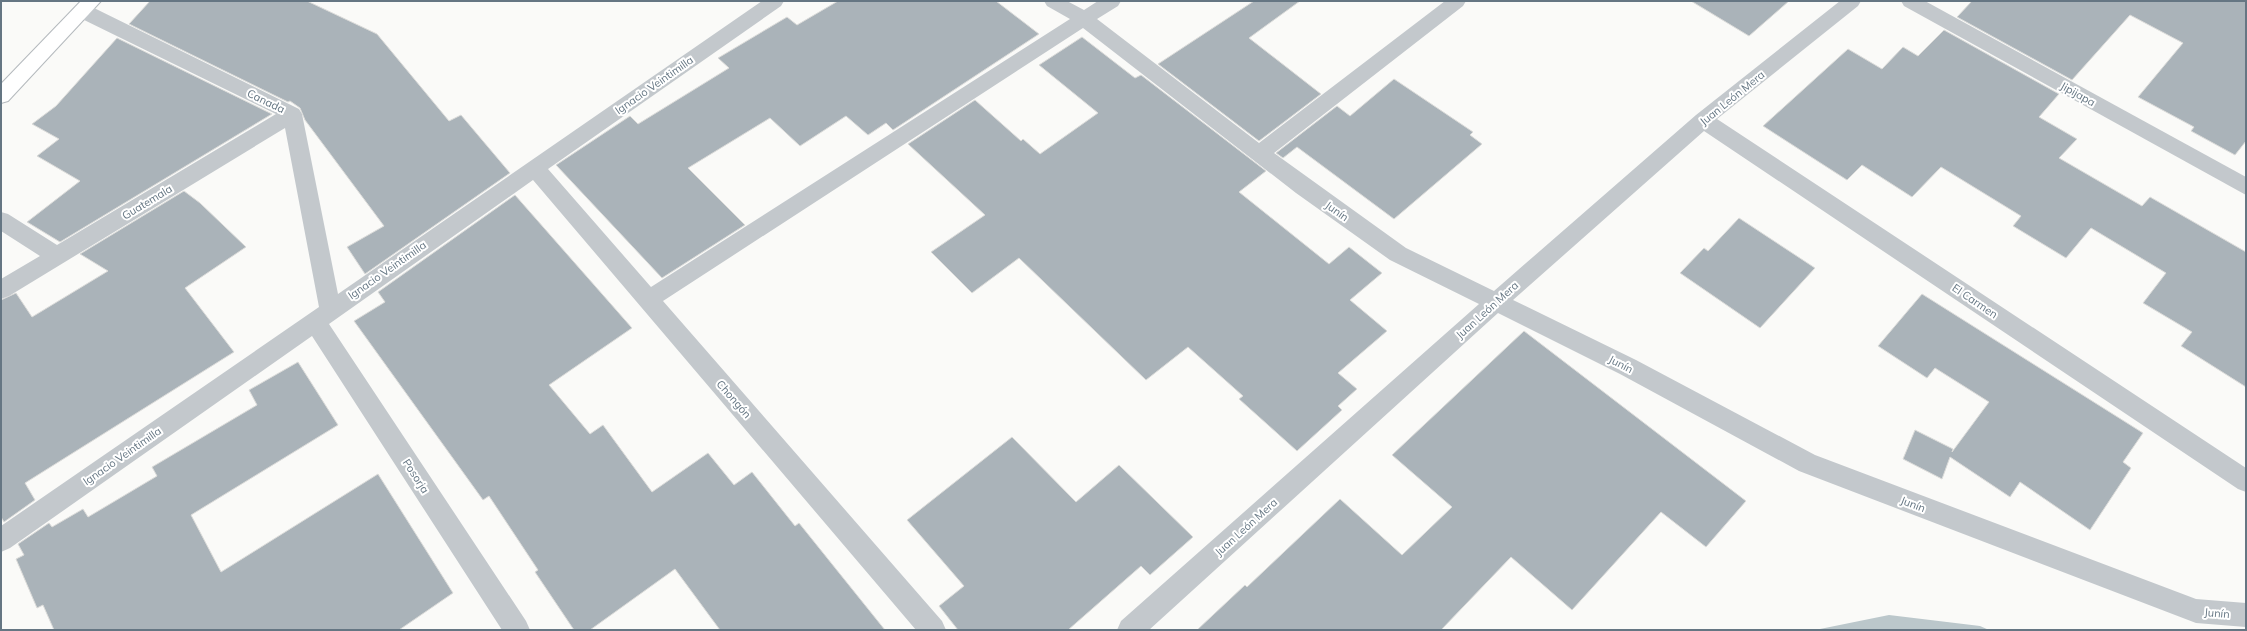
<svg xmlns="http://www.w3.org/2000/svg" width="2247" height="631" viewBox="0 0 2247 631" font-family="Mulish,sans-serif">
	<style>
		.water { fill: #bbc7cb }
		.building { fill: #aab3b9; stroke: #dcdcda }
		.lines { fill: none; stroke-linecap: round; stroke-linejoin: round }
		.highway-casing { stroke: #b4b9bd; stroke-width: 2 }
		.minor { fill: #c3c8cc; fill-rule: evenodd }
		.highway { fill: #fff; fill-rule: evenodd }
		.labels { text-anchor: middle; stroke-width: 4; stroke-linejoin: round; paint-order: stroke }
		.street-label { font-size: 11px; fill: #657683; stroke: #fff }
	</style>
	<rect width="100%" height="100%" fill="#fafaf8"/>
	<polygon class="water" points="1889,615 1980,626 1989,630 1815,630"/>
	<g class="building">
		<polygon points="150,1 307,1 377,34 449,121 461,115 510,173 365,274 347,247 384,226 305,120 300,108 290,101 288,102 129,24"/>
		<polygon points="838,1 996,1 1039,34 893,130 886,123 868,135 846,116 800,146 770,118 688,168 745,225 662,278 556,165 630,116 638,124 729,68 718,58 787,17 797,25"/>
		<polygon points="1254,1 1300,1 1249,38 1321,94 1259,141 1158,64"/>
		<polygon points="1691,1 1789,1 1749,36"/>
		<polygon points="1972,1 2246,1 2246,141 2235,155 2191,131 2194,127 2138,97 2183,43 2130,15 2072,80 1957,17"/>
		<polygon points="1944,30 2059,94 2039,117 2077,139 2059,158 2142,206 2150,197 2246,252 2246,387 2181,346 2192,332 2143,303 2166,273 2091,228 2066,258 2013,226 2021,216 1941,167 1912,197 1862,165 1847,180 1763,126 1848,49 1882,69 1903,47 1918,56"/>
		<polygon points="1082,37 1135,78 1141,75 1266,171 1239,192 1329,264 1349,247 1382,273 1350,300 1387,331 1338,373 1357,389 1338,406 1342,410 1297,451 1239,399 1243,396 1188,347 1146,380 1019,258 972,293 931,252 985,215 908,144 975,100 1021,141 1023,139 1040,154 1098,113 1039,65"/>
		<polygon points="117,38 272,114 60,242 27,222 80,181 37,156 59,139 32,124 56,106"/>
		<polygon points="1394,79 1473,132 1470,135 1482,144 1394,219 1297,147 1283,158 1276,153 1337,106 1350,116"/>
		<polygon points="184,191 200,203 246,247 185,288 234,352 25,483 35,500 4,522 1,517 1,300 16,293 32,317 108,271 80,254"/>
		<polygon points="515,195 632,328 549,385 590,434 603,425 652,492 708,453 734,485 752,472 795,526 799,523 885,630 720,630 675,569 590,630 574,630 535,572 538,570 489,496 483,500 354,321 385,302 378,292"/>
		<polygon points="1739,218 1815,268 1760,328 1680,273 1704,248 1708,251"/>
		<polygon points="1922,294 2143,433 2123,462 2131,468 2090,530 2020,482 2010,497 1950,457 1942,479 1903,459 1915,430 1953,449 1952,452 1989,402 1935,368 1927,378 1878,346"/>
		<polygon points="1524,331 1746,501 1706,547 1661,512 1572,610 1511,557 1441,630 1197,630 1245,585 1247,587 1340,499 1402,555 1452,507 1392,455"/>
		<polygon points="298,362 338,425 191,515 221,572 378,474 453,593 399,630 54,630 43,605 37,608 16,559 24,555 18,544 49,523 52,527 83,509 88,517 157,476 152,467 257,405 249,390"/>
		<polygon points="1012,437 1076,502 1119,465 1193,537 1150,575 1141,566 1068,630 958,630 939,606 964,586 907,520"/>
	</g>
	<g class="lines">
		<defs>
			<polygon id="highway" points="81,1 101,1 8,101 1,103 1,84"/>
		</defs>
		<use href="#highway" class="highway-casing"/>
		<g class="minor">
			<polygon points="762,1 784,1 781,6 548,169 651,287 1070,19 1047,6 1044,1 1067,1 1084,10 1098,1 1121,1 1118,6 1097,19 1259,143 1445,1 1466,1 1463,6 1274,153 1406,248 1494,291 1696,115 1840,1 1861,1 1858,6 1717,119 2246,468 2246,492 2238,489 1704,131 1513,300 1636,360 1815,455 2196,599 2246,603 2246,627 2196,623 1799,471 1620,374 1498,313 1149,630 1117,630 1121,621 1479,304 1390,260 1296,193 1083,28 663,301 942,621 946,630 916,630 533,180 329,324 526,621 530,630 502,630 312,336 10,548 1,552 1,526 319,307 285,128 9,296 1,299 1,279 40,256 1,231 1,212 8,214 57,245 276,114 76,16 74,11 76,6 83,4 90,6 299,109 302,114 338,294"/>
			<polygon points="1901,1 1925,1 2246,177 2246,195 1904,6"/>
		</g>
		<use href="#highway" class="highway"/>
	</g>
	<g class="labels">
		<g class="street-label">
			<text transform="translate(654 85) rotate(-35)" y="4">Ignacio Veintimilla</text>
			<text transform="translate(2078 94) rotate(29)" y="4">Jipijapa</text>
			<text transform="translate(1732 98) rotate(-39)" y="4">Juan León Mera</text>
			<text transform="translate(266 101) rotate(26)" y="4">Canada</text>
			<text transform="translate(147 202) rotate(-31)" y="4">Guatemala</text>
			<text transform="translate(1337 211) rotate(35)" y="4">Junín</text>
			<text transform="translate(387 270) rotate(-35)" y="4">Ignacio Veintimilla</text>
			<text transform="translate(1975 301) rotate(34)" y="4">El Carmen</text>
			<text transform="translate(1487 310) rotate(-42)" y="4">Juan León Mera</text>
			<text transform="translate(1621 364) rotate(27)" y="4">Junín</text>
			<text transform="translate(734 399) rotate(49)" y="4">Chongón</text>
			<text transform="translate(122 456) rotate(-35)" y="4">Ignacio Veintimilla</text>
			<text transform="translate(416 476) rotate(57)" y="4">Posorja</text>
			<text transform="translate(1913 504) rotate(21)" y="4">Junín</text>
			<text transform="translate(1246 527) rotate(-42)" y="4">Juan León Mera</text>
			<text transform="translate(2217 613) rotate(5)" y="4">Junín</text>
		</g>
	</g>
	<rect width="2247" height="631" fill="none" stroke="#657683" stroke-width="4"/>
</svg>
